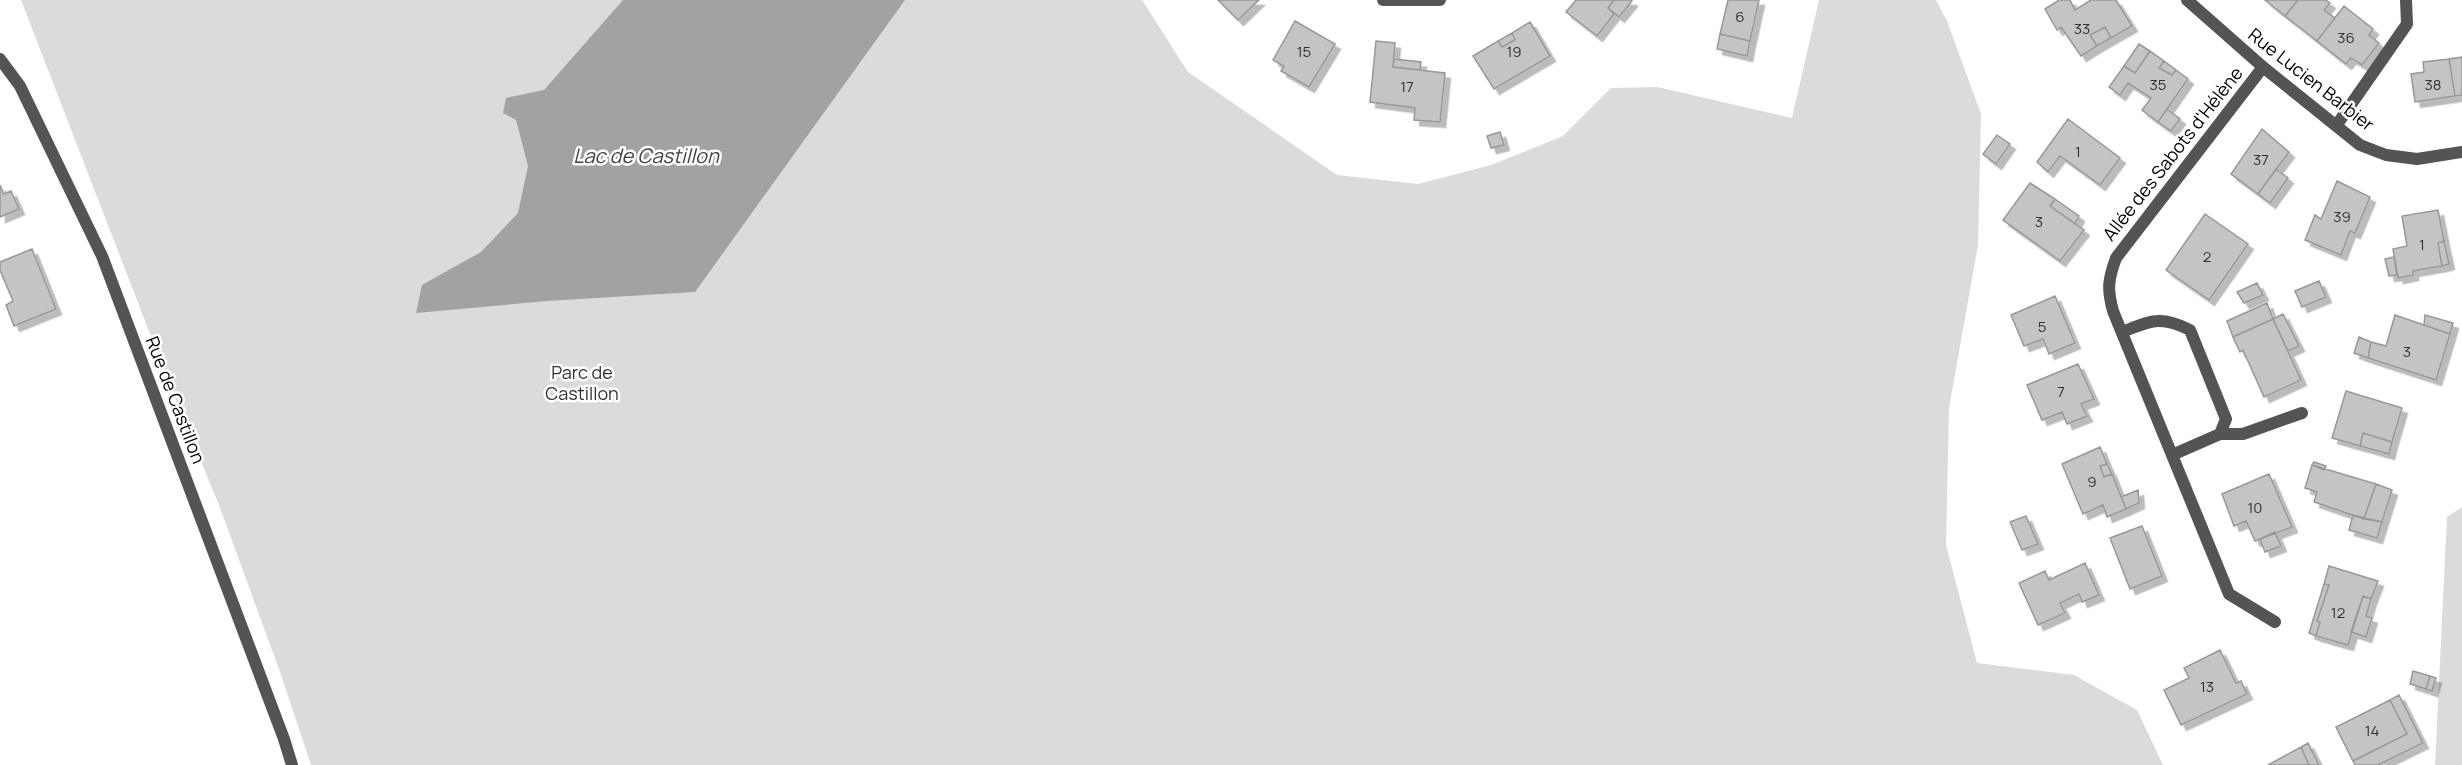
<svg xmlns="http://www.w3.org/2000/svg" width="2462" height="765" font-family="Manrope,sans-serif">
<defs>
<filter id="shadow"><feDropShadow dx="5.5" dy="5.5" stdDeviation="0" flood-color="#0004"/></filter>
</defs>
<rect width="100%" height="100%" fill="#fff"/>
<path fill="#dbdbdb" d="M 21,0 L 1142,0 L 1188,72 L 1337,175 L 1418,184 L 1491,165 L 1563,136 L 1611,88 L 1657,87 L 1792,118 L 1819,0 L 1936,0 L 1947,21 L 1981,114 L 1978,245 L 1949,408 L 1946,545 L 1977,663 L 2074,675 L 2137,710 L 2163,765 L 311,765 L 280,672 L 219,505 L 174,396 Z
M 2462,507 L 2462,765 L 2435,765 L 2447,517 Z"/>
<path fill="#a2a2a2" d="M 623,0 L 905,0 L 695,292 L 547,301 L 416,313 L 422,285 L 481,252 L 518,213 L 528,166 L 516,120 L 503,113 L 506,98 L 544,90 Z"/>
<path fill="#c4c4c4" stroke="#989898" stroke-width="1.5" filter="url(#shadow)" d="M 1218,0 L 1259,0 L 1238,20 Z
M 1576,0 L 1614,0 L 1608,8 L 1614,14 L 1597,36 L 1566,12 Z
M 1614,0 L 1631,0 L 1632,1 L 1619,17 L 1608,8 Z
M 1728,0 L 1759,0 L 1750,41 L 1720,34 Z
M 2059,0 L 2070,0 L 2075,10 L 2091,0 L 2116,0 L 2132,26 L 2111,38 L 2105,27 L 2090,35 L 2097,46 L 2081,56 L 2061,27 L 2057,30 L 2045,9 Z
M 2265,0 L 2298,0 L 2285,16 Z
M 2298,0 L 2326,0 L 2330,3 L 2324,10 L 2335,18 L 2317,41 L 2285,16 Z
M 2344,6 L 2373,29 L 2369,35 L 2379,43 L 2362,65 L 2351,58 L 2346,64 L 2317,41 Z
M 1295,21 L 1335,44 L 1309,87 L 1281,71 L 1284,66 L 1273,60 Z
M 1530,22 L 1550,56 L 1494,89 L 1473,56 L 1498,41 L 1502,47 L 1515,40 L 1512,33 Z
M 2105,27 L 2111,38 L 2097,46 L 2090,35 Z
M 1512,33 L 1515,40 L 1502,47 L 1498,41 Z
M 1720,34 L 1750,41 L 1747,56 L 1717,49 Z
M 1376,41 L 1395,43 L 1393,67 L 1445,73 L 1440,122 L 1414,120 L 1415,108 L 1370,102 Z
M 2139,44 L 2150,51 L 2135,73 L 2124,66 Z
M 2150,51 L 2164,61 L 2159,68 L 2172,75 L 2176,70 L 2188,79 L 2158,122 L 2142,110 L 2151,98 L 2128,83 L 2120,95 L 2109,87 L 2124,66 L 2135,73 Z
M 2462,57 L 2462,95 L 2455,96 L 2449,59 Z
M 1394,59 L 1421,62 L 1420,70 L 1393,67 Z
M 2449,59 L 2455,96 L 2415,102 L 2411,74 L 2424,72 L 2423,62 Z
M 2164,61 L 2176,70 L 2172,75 L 2159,68 Z
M 2167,109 L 2180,119 L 2171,131 L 2158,122 Z
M 2068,119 L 2120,158 L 2100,185 L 2060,156 L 2048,172 L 2037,162 Z
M 2262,129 L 2289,152 L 2258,194 L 2231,174 Z
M 1500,132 L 1504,145 L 1491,148 L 1487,136 Z
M 1997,135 L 2010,144 L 1996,164 L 1983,154 Z
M 2276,169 L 2288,178 L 2270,203 L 2258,194 Z
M 2337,181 L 2370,197 L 2355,233 L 2350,231 L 2341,255 L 2305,240 L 2315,215 L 2321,219 Z
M 2030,183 L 2055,199 L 2050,206 L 2084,230 L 2060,261 L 2003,220 Z
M 0,185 L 4,194 L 11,191 L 19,209 L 0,217 Z
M 2055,199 L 2079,216 L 2075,224 L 2050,206 Z
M 2438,210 L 2444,241 L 2438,243 L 2442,266 L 2413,271 L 2413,275 L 2398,278 L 2393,249 L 2407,246 L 2402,216 Z
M 2205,214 L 2248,244 L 2209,300 L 2166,270 Z
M 2444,241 L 2449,264 L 2442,266 L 2438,243 Z
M 32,249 L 56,309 L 14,326 L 6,305 L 13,301 L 0,270 L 0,262 Z
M 2394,257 L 2397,275 L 2389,276 L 2385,259 Z
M 2319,281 L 2326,297 L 2302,307 L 2295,291 Z
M 2257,283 L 2263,295 L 2244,303 L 2237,292 Z
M 2055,296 L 2075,343 L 2049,354 L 2043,339 L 2024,346 L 2011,315 Z
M 2267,303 L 2273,319 L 2233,337 L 2227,321 Z
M 2283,314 L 2299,346 L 2288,351 L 2273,319 Z
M 2395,315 L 2450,334 L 2436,380 L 2368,358 L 2371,342 L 2386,346 Z
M 2425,315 L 2453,323 L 2450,334 L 2424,325 Z
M 2273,319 L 2301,380 L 2264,397 L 2243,350 L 2240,352 L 2233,337 Z
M 2359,337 L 2371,342 L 2368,358 L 2354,353 Z
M 2078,364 L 2094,399 L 2081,404 L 2087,416 L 2067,424 L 2062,412 L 2042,420 L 2027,385 Z
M 2346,391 L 2402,408 L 2392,442 L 2363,433 L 2360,446 L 2332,438 Z
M 2363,433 L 2392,442 L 2389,454 L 2360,446 Z
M 2100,447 L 2107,464 L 2100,466 L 2104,477 L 2112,474 L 2126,509 L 2107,517 L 2103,505 L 2083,514 L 2062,464 Z
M 2314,462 L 2326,466 L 2324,470 L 2312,465 Z
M 2107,464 L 2112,474 L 2104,477 L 2100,466 Z
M 2312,465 L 2376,484 L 2364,519 L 2314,502 L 2317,492 L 2305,488 Z
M 2269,474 L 2292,527 L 2255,541 L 2246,521 L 2234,526 L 2222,494 Z
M 2376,484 L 2392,490 L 2382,522 L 2364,519 Z
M 2138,490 L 2139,503 L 2126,509 L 2121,497 Z
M 2353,515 L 2382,522 L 2377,538 L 2349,530 Z
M 2026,516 L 2038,544 L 2022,550 L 2010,522 Z
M 2142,526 L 2162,576 L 2130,589 L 2110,538 Z
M 2275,532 L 2281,546 L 2265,552 L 2260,539 Z
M 2085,563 L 2099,595 L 2082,602 L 2079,594 L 2060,603 L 2065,613 L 2038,625 L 2019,583 L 2045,571 L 2049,580 Z
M 2329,566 L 2378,581 L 2371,599 L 2363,596 L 2348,645 L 2316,636 L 2320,622 L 2317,621 L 2329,585 L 2324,584 Z
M 2324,584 L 2329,585 L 2317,621 L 2320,622 L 2316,636 L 2309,633 Z
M 2363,596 L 2371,599 L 2366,616 L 2372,618 L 2366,637 L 2351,632 Z
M 2220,650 L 2236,683 L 2241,681 L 2247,694 L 2181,725 L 2164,690 L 2189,678 L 2184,668 Z
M 2413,671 L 2430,676 L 2426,689 L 2410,684 Z
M 2430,676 L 2436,678 L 2432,691 L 2426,689 Z
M 2399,695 L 2423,743 L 2378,765 L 2355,765 L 2353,761 L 2407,734 L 2390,700 Z
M 2390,700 L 2407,734 L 2353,761 L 2336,727 Z
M 2308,743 L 2319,765 L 2309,765 L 2301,747 Z
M 2301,747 L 2309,765 L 2268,765 Z"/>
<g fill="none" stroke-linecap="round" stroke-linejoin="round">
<path stroke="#545454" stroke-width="12" d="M 1383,0 L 1440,0
M 2187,0 L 2263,67 L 2360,145 L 2386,155 L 2417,159 L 2462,152
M 0,59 L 20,86 L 102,256 L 284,739 L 292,765
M 2336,126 L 2407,24 L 2406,0
M 2122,332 C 2151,321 2160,315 2190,330 L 2226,419 L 2220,434 L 2172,455 L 2113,311 C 2107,289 2108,280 2116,258 L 2263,67
M 2220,434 L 2243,434 L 2302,413
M 2172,455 L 2229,594 L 2275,622"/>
</g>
<g text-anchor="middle" stroke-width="5" stroke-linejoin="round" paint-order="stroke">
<g font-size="15" fill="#313131">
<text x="1740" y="22">6</text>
<text x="2082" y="34">33</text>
<text x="2346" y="43">36</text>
<text x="1304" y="57">15</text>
<text x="1514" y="57">19</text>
<text x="2158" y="90">35</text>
<text x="2433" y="90">38</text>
<text x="1407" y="92">17</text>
<text x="2078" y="157">1</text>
<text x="2261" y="165">37</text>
<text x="2342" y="222">39</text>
<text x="2039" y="227">3</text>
<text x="2422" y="250">1</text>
<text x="2207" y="262">2</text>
<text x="2042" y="332">5</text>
<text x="2407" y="357">3</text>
<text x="2061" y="397">7</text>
<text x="2092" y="487">9</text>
<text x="2255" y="513">10</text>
<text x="2338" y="618">12</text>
<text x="2207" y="692">13</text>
<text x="2372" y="736">14</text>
</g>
<g font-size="18" fill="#000" stroke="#fff">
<text transform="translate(2311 80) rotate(38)" y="6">Rue Lucien Barbier</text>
<text transform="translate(2173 154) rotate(-52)" y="6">Allée des Sabots d'Hélène</text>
<text transform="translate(175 400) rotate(69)" y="6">Rue de Castillon</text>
</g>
<g font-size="18" fill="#323232" stroke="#fff">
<text x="582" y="379">Parc de<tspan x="582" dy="21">Castillon</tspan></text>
</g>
<g font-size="20" font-style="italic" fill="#434343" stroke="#fff">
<text x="646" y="163">Lac de Castillon</text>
</g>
</g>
</svg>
